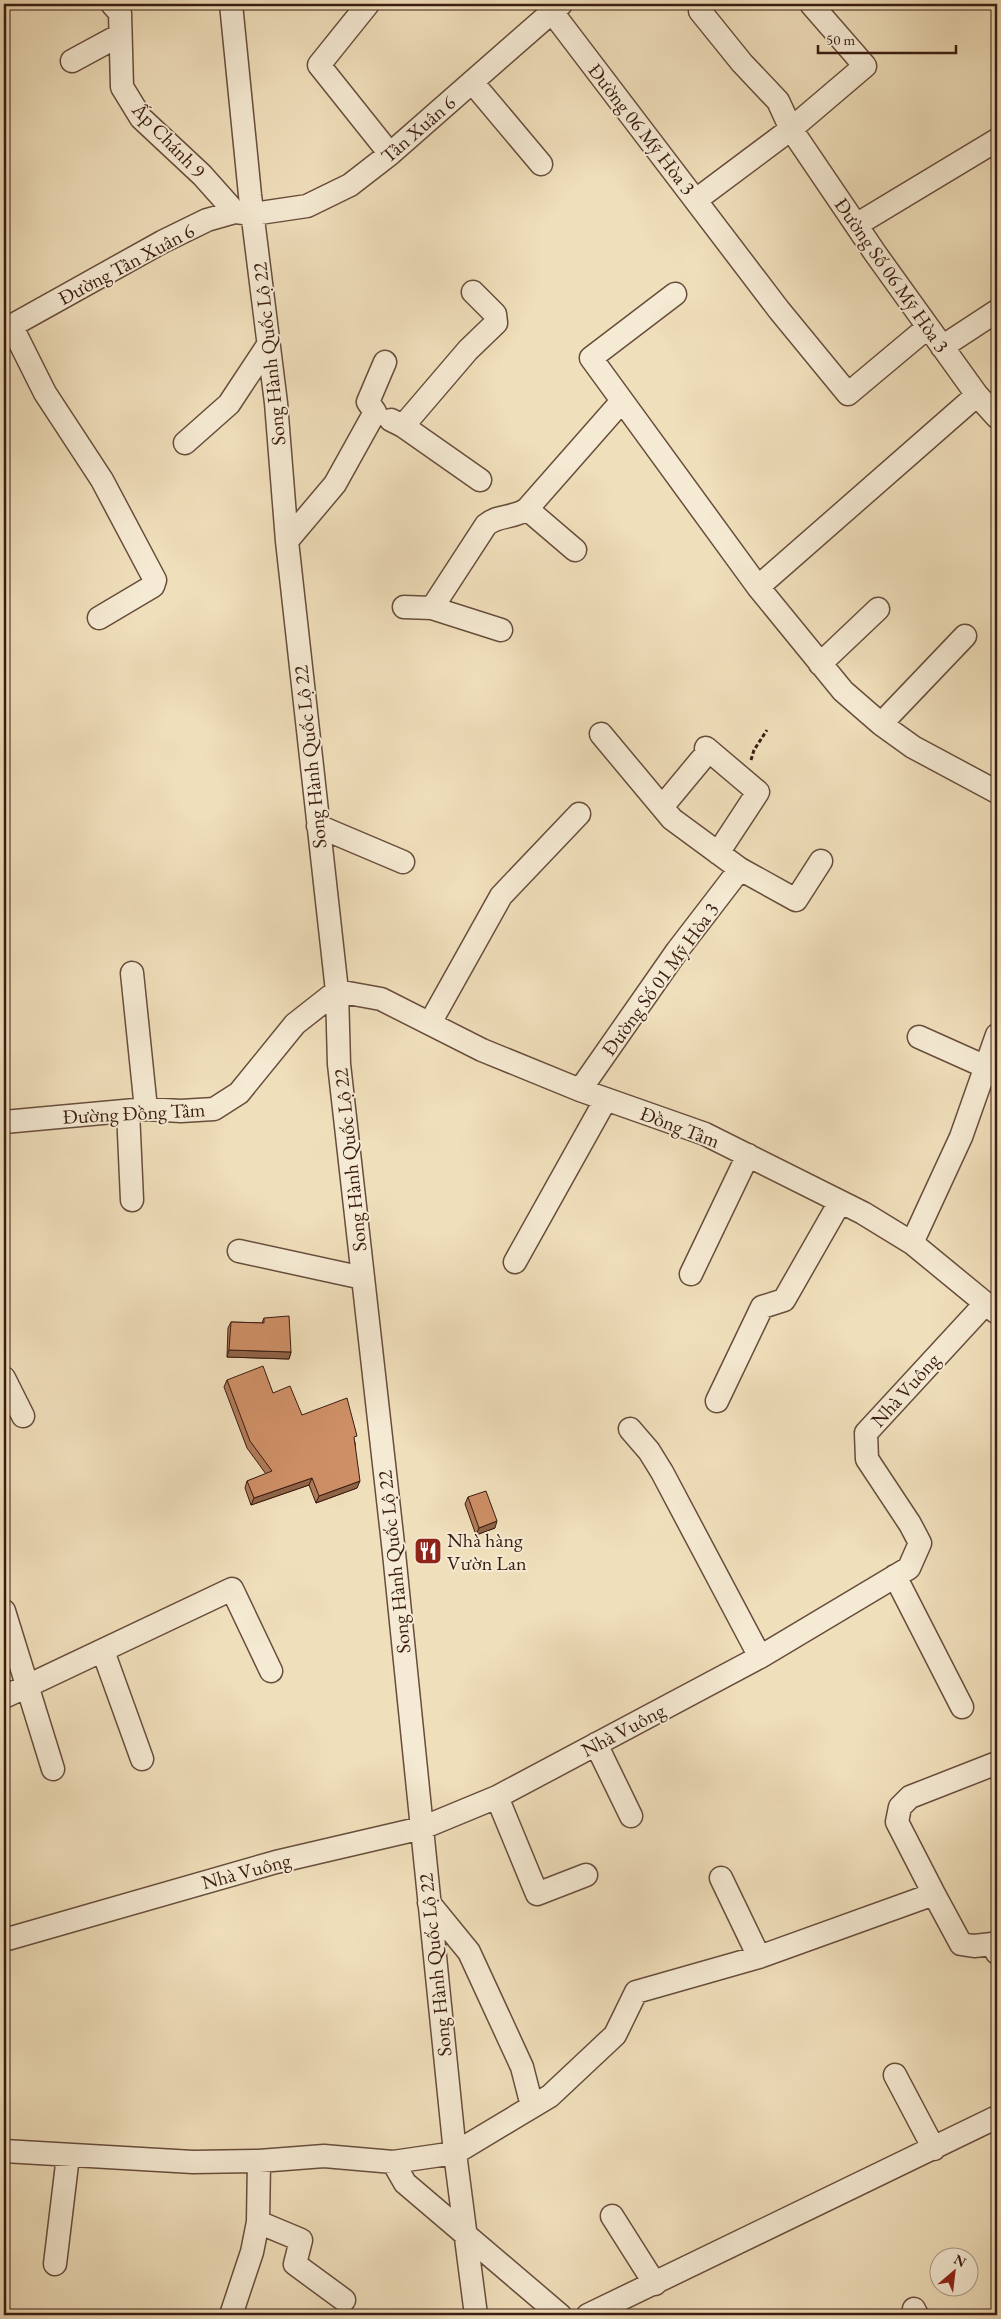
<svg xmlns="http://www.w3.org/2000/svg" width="1001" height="2319" font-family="'EB Garamond',serif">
<rect width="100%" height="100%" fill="#f0dfbb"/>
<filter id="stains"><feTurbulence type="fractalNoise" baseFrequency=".004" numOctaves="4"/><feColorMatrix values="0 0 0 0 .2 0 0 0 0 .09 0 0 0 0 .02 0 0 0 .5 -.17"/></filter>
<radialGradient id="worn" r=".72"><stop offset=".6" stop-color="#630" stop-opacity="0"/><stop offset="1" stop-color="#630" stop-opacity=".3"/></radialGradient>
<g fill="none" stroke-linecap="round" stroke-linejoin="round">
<defs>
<path id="minor" d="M 112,4 L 120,13 L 122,87 L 141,118 L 202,175 L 235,212
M 231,4 L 250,195 L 276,403 L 287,541 L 337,991 L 339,1064 L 394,1553 L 455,2153 L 476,2315
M 368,4 L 319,65 L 390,154
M 700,11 L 742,63 L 778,101 L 791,129 L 875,253 L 977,395 L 997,417
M 552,12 L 779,310 L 848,394 L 928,327
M 72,61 L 120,35
M 472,82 L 541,164
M 696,200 L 791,129 L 865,66 L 811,4
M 856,225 L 997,140
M 675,294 L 591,358 L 758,587 L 843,691 L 881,724 L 913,747 L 997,792
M 12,327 L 45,393 L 102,480 L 155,580 L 153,586 L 99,618
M 4,330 L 162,242 L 207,220 L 235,212 L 253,214 L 307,206 L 350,185 L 390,154 L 561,4
M 942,347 L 997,311
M 391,420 L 403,426 L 480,480
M 403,426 L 468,350 L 496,323 L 495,314 L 473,292
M 185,443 L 229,404 L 268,345
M 527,509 L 575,550
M 287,541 L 335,484 L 375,412 L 368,402 L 385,362
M 758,587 L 977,395
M 404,607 L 432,608 L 501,630
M 432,608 L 486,525 C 497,515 515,518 527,509 L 622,401
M 820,664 L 878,609
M 881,724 L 965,636
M 601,734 L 672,819 L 740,869 L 796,900 L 821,861
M 706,748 L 758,792 L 718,853
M 662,807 L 701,760
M 318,826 L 403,862
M 132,973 L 146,1109
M 430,1023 L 501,896 L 579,814
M 919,1037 L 986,1067
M 580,1090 L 677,951 L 740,869
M 128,1111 L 132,1200
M 4,1122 L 146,1109 L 181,1111 L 214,1109 L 239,1093 L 295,1024 L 337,991 L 381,999 L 482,1050 L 580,1090 L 705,1134 L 863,1213 L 912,1243 L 996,1312
M 912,1243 L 961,1137 L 997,1035
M 239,1251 L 363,1278
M 515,1262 L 606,1099
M 691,1274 L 748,1155
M 4,1378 L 23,1416
M 717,1401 L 762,1307 L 784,1300 L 840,1202
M 630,1429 L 649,1451 L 662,1472 L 760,1657
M 895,1576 L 962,1707
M 4,1611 L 53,1769
M 103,1651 L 142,1759
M 4,1697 L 232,1589 L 271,1671
M 596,1744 L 631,1816
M 497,1797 L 537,1894 L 586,1875
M 721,1878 L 759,1957
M 934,1894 L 897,1822 L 900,1807 L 910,1797 L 997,1763
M 429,1903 L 469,1952 L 522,2067 L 532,2106
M 4,1940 L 276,1862 L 422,1828 L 497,1797 L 760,1657 L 909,1568 L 920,1543 L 910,1524 L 867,1459 L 866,1433 L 985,1304
M 895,2075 L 934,2149
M 4,2151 L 193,2162 L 259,2161 L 324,2156 L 393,2162 L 405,2183 L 560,2315
M 259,2161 L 258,2222 L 301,2240 L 295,2264 L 344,2300
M 393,2162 L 455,2153 L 550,2096 L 615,2035 L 636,1992 L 759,1957 L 934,1894 L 961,1944 L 974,1946 L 992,1944 L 997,1953
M 612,2216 L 655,2284
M 55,2264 L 68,2156
M 914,2309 L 917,2315
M 231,2315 L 252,2252 L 258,2222
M 588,2315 L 997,2117"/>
</defs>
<use href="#minor" stroke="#684d3c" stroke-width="25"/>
<path stroke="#3a1c12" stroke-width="3" stroke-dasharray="4 2.5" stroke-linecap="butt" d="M 751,760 L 754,750 L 767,730"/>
<use href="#minor" stroke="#f5ead3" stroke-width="22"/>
</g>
<path fill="#b17b58" stroke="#3a1c12" d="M 264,1318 L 291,1352 L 289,1359 L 227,1357 L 228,1328 L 231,1322 L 262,1323 Z
M 227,1380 L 273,1393 L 302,1415 L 355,1442 L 357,1488 L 316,1503 L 309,1485 L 251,1505 L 245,1488 L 247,1481 L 266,1474 L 247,1448 L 224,1387 Z
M 468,1497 L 495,1528 L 476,1535 L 465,1504 Z"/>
<path fill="#906447" stroke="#3a1c12" d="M 229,1350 L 291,1352 L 289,1359 L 227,1357 Z
M 312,1478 L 309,1485 L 251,1505 L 254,1498 Z
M 360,1481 L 357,1488 L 316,1503 L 319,1496 Z
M 497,1521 L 495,1528 L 476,1535 L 479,1528 Z"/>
<path fill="#ce8f66" stroke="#3a1c12" d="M 289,1316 L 291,1352 L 229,1350 L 231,1322 L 264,1323 L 264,1318 Z
M 263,1366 L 273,1393 L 290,1386 L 302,1415 L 347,1398 L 357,1436 L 354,1437 L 360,1481 L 319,1496 L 312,1478 L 254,1498 L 247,1481 L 272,1471 L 250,1441 L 227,1380 Z
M 486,1491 L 497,1521 L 479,1528 L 468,1497 Z"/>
<defs>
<symbol id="restaurant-square" viewBox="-11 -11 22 22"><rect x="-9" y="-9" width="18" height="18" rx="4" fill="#8f2418" stroke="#f5ead3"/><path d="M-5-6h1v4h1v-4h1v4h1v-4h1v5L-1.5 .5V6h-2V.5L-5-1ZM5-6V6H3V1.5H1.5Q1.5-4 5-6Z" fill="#fff"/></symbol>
</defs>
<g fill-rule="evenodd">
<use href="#restaurant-square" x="412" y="1535" width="32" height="32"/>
</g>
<g text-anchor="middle" stroke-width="4" stroke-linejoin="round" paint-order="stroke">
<g font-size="20" fill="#3a1c12" stroke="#f5ead3">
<text transform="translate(418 129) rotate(-41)" y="7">Tân Xuân 6</text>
<text transform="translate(642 129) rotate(52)" y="7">Đường 06 Mỹ Hòa 3</text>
<text transform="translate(169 140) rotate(46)" y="7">Ấp Chánh 9</text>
<text transform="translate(126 264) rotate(-28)" y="7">Đường Tân Xuân 6</text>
<text transform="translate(892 275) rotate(55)" y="7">Đường Số 06 Mỹ Hòa 3</text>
<text transform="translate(269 354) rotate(-96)" y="7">Song Hành Quốc Lộ 22</text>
<text transform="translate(310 757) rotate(-96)" y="7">Song Hành Quốc Lộ 22</text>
<text transform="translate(660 979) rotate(-54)" y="7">Đường Số 01 Mỹ Hòa 3</text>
<text transform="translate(134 1113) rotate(-3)" y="7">Đường Đồng Tâm</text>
<text transform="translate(680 1127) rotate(21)" y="7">Đồng Tâm</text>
<text transform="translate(350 1160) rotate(-96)" y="7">Song Hành Quốc Lộ 22</text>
<text transform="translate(905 1390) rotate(-48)" y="7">Nhà Vuông</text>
<text transform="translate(394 1562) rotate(-96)" y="7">Song Hành Quốc Lộ 22</text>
<text transform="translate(623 1730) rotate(-28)" y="7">Nhà Vuông</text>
<text transform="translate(246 1871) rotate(-15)" y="7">Nhà Vuông</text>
<text transform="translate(435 1965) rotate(-96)" y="7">Song Hành Quốc Lộ 22</text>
</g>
<g font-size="20" fill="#3a1c12" stroke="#f5ead3" text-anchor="start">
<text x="447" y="1547">Nhà hàng<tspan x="447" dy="23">Vườn Lan</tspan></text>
</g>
</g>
<rect width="1001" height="2319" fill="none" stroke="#f0dfbb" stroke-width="20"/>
<rect x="5" y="5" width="991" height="2309" fill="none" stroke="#3a1c12" stroke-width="2.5"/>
<rect x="10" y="10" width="981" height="2299" fill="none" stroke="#3a1c12"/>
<g transform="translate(954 2272) rotate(28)"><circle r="24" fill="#f5ead3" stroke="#aa9886"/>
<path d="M0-4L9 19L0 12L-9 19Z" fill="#8f2418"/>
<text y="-8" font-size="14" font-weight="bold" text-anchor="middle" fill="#3a1c12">N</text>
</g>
<path d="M818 45v8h138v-8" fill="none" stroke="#3a1c12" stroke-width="2.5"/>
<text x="826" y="45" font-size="15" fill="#3a1c12" stroke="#f5ead3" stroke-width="4" paint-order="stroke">50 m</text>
<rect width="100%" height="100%" filter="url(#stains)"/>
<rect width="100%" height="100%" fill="url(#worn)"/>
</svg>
